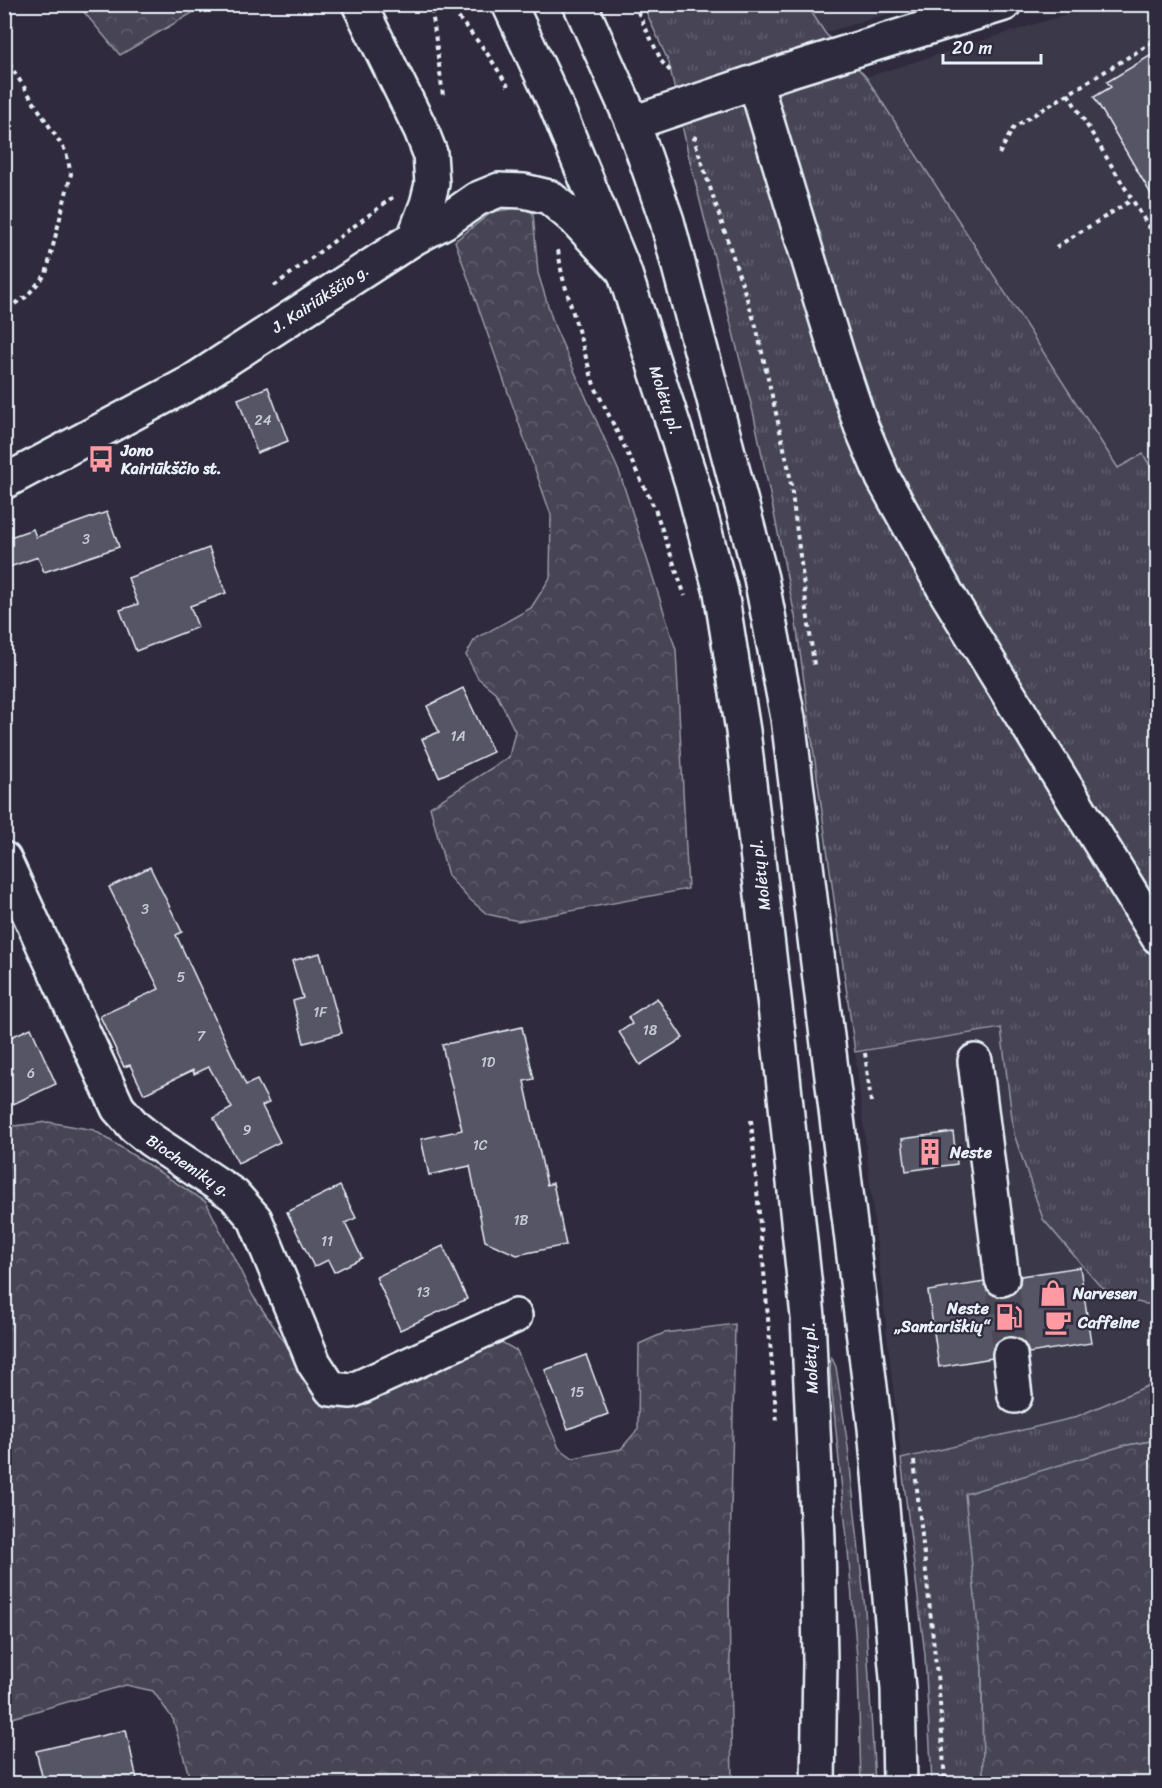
<svg xmlns="http://www.w3.org/2000/svg" width="1162" height="1788" font-family="Sriracha,sans-serif">
<defs>
<pattern id="grass-tufts" width="24" height="20" patternUnits="userSpaceOnUse" patternTransform="scale(1.5)"><rect width="24" height="20" fill="#464455"/><path d="M3 7l-1-3M5 7V3M7 7l1-3M15 17l-1-3M17 17v-4M19 17l1-3" fill="none" stroke="#615f6e"/></pattern>
<pattern id="forest-crowns" width="20" height="18" patternUnits="userSpaceOnUse" patternTransform="scale(1.5)"><rect width="20" height="18" fill="#464455"/><path d="M2 6a3 3 0 1 1 6 0M12 15a3 3 0 1 1 6 0" fill="none" stroke="#615f6e"/></pattern>
</defs>
<rect width="100%" height="100%" fill="#2f2a3d"/>
<filter id="ink" filterUnits="userSpaceOnUse"><feTurbulence type="fractalNoise" baseFrequency=".0167" numOctaves="2"/><feDisplacementMap in="SourceGraphic" scale="12" xChannelSelector="R" yChannelSelector="G"/><feConvolveMatrix kernelMatrix="1 2 1 2 8 2 1 2 1" color-interpolation-filters="sRGB"/></filter>
<g filter="url(#ink)">
<path fill="#3b3749" d="M 807,5 L 916,5 L 825,33 Z
M 1096,5 L 1157,5 L 1157,477 L 1142,454 L 1118,469 L 866,77 Z
M 1001,1028 L 1014,1134 L 1151,1305 L 1157,1303 L 1157,1382 L 1073,1418 L 901,1459 L 855,1052 Z"/>
<path fill="url(#grass-tufts)" stroke="#979aa6" stroke-width="1.5" d="M 643,5 L 807,5 L 825,33 L 866,77 L 1118,468 L 1143,454 L 1157,477 L 1157,1303 L 1152,1305 L 1121,1299 L 1099,1285 L 1043,1219 L 1014,1134 L 1001,1028 L 855,1052 L 795,616 L 754,416 L 688,153 L 669,63 Z
M 831,1356 L 836,1367 L 848,1447 L 865,1609 L 875,1783 L 861,1783 L 858,1669 L 847,1539 L 830,1372 Z
M 1157,1382 L 1157,1440 L 1122,1446 L 982,1670 L 983,1783 L 932,1783 L 925,1655 L 901,1459 L 1073,1418 Z"/>
<path fill="url(#forest-crowns)" stroke="#979aa6" stroke-width="1.5" d="M 78,5 L 206,5 L 120,55 Z
M 521,207 L 533,213 L 538,273 L 554,325 L 620,474 L 676,650 L 688,889 L 518,921 L 487,914 L 467,897 L 448,876 L 430,807 L 509,757 L 515,731 L 496,693 L 478,678 L 466,655 L 475,639 L 531,608 L 550,578 L 551,515 L 455,241 L 492,212 Z
M 48,1122 L 94,1130 L 206,1202 L 253,1296 L 293,1354 L 317,1395 L 493,1337 L 517,1351 L 559,1448 L 573,1458 L 621,1449 L 638,1429 L 639,1344 L 664,1333 L 735,1324 L 729,1602 L 732,1783 L 191,1783 L 173,1719 L 153,1691 L 126,1685 L 5,1720 L 5,1127 Z
M 1157,1440 L 1157,1783 L 983,1783 L 982,1670 L 965,1494 L 1122,1446 Z"/>
<path fill="#575565" stroke="#e8f1f8" stroke-width="1.5" d="M 1158,51 L 1158,206 L 1094,97 L 1111,87 L 1107,82 Z
M 268,387 L 288,441 L 257,453 L 238,399 Z
M 107,512 L 119,547 L 44,572 L 38,557 L 4,569 L 4,539 L 33,529 L 36,537 Z
M 209,548 L 226,593 L 190,606 L 198,627 L 136,651 L 120,610 L 138,604 L 128,578 Z
M 463,688 L 493,752 L 439,777 L 422,739 L 439,732 L 427,706 Z
M 150,867 L 182,932 L 176,935 L 246,1085 L 257,1080 L 269,1103 L 262,1106 L 280,1142 L 238,1163 L 214,1118 L 232,1108 L 209,1067 L 194,1074 L 193,1070 L 144,1094 L 130,1065 L 124,1067 L 100,1016 L 159,989 L 109,887 Z
M 320,953 L 342,1033 L 304,1043 L 293,1001 L 303,998 L 292,961 Z
M 657,998 L 683,1038 L 640,1065 L 619,1032 L 632,1024 L 628,1017 Z
M 522,1027 L 534,1079 L 524,1081 L 547,1185 L 553,1183 L 566,1245 L 517,1255 L 485,1241 L 470,1166 L 429,1175 L 421,1139 L 462,1130 L 442,1045 Z
M 31,1028 L 56,1084 L 11,1105 L 4,1090 L 4,1040 Z
M 953,1132 L 957,1164 L 906,1171 L 902,1139 Z
M 340,1186 L 356,1218 L 345,1223 L 362,1258 L 334,1272 L 328,1260 L 314,1267 L 287,1212 Z
M 443,1246 L 467,1299 L 400,1330 L 376,1277 Z
M 1080,1267 L 1091,1343 L 1029,1353 L 1025,1344 L 1018,1338 L 1007,1337 L 999,1340 L 993,1347 L 992,1358 L 939,1367 L 928,1291 L 984,1282 L 987,1291 L 994,1296 L 1005,1297 L 1014,1294 L 1019,1287 L 1021,1276 Z
M 586,1355 L 608,1414 L 568,1429 L 545,1370 Z
M 126,1730 L 138,1784 L 44,1784 L 36,1751 Z"/>
<g fill="none" stroke-linecap="round" stroke-linejoin="round">
<path stroke="#4b4859" stroke-width="33" stroke-dasharray="33 16" stroke-linecap="butt" d="M 1002,1279 L 1010,1355"/>
<defs>
<path id="minor" d="M 359,4 L 421,130 L 430,153 L 432,184 L 427,204 L 414,238
M 755,82 L 838,357 L 861,426 L 883,478 L 947,594 L 1158,937
M 633,123 L 787,71 L 1004,4
M 4,482 L 190,383 L 414,238 L 444,222 L 477,199 L 499,190 L 524,191 L 549,197 L 574,218 L 623,270
M 4,859 L 118,1108 L 135,1127 L 151,1140 L 234,1195 L 255,1219 L 314,1363 L 331,1389 L 351,1391 L 515,1316
M 975,1061 L 1002,1279
M 1010,1355 L 1015,1396"/>
<path id="highway" d="M 509,4 L 555,103 L 624,271 L 692,483 L 721,592 L 743,731 L 782,1067 L 808,1317 L 818,1539 L 820,1662 L 818,1784
M 580,4 L 633,123 L 667,221 L 761,578 L 788,718 L 875,1428 L 898,1689 L 900,1784"/>
</defs>
<use href="#minor" stroke="#e8f1f8" stroke-width="38"/>
<use href="#highway" stroke="#e8f1f8" stroke-width="38"/>
<path stroke="#e8f1f8" stroke-width="4" stroke-dasharray="4.5 4.5" stroke-linecap="butt" d="M 439,4 L 432,10 L 443,96
M 447,4 L 485,50 L 508,86
M 634,4 L 662,62 L 673,74
M 4,56 L 66,152 L 71,174 L 46,274 L 26,297 L 4,310
M 1068,94 L 1158,242
M 696,136 L 694,139 L 756,326 L 789,470 L 814,665
M 999,154 L 1014,127 L 1158,39
M 1056,247 L 1132,200
M 558,250 L 562,275 L 594,385 L 655,509 L 685,596
M 274,286 L 393,197
M 865,1053 L 871,1102
M 751,1120 L 777,1423
M 914,1461 L 940,1703 L 945,1784"/>
<use href="#minor" stroke="#2f2a3d" stroke-width="33"/>
<use href="#highway" stroke="#2f2a3d" stroke-width="33"/>
</g>
</g>
<defs>
<symbol id="bus-bare" viewBox="-9 -9 18 18"><path d="M-5-6H5V4H4V6H2V4H-2V6H-4V4H-5ZM-3.5-4V0h7V-4ZM-3.5 1.2v1.5H-2V1.2ZM2 1.2v1.5H3.5V1.2Z" fill="#ff9aa2" stroke="#2f2a3d" stroke-width="2.5" paint-order="stroke"/></symbol>
<symbol id="building-bare" viewBox="-9 -9 18 18"><path d="M-4-6H4V6H1V3H-1V6H-4ZM-2.5-4.3h1.7v1.8h-1.7ZM.8-4.3h1.7v1.8H.8ZM-2.5-1h1.7V.8h-1.7ZM.8-1h1.7V.8H.8Z" fill="#ff9aa2" stroke="#2f2a3d" stroke-width="2.5" paint-order="stroke"/></symbol>
<symbol id="shop-bare" viewBox="-9 -9 18 18"><path d="M-5-2.5h2.3a2.7 3.5 0 0 1 5.4 0H5L5.5 6h-11ZM-1.5-2.5h3a1.5 2.3 0 0 0-3 0Z" fill="#ff9aa2" stroke="#2f2a3d" stroke-width="2.5" paint-order="stroke"/></symbol>
<symbol id="fuel-bare" viewBox="-9 -9 18 18"><path d="M-5.5-6h7V0h2V4h1.3V-2.5L3-4.5l.8-.8L6-3V5H2.5V1h-1V6h-7ZM-4.2-4.7v3.2H.2V-4.7Z" fill="#ff9aa2" stroke="#2f2a3d" stroke-width="2.5" paint-order="stroke"/></symbol>
<symbol id="cafe-bare" viewBox="-9 -9 18 18"><path d="M-5.5-4.5H6V0H3Q3 3.5 0 3.5H-2.5Q-5.5 3.5-5.5 0ZM3-3.2v2h1.7v-2ZM-6 4.5H4V6H-6Z" fill="#ff9aa2" stroke="#2f2a3d" stroke-width="2.5" paint-order="stroke"/></symbol>
</defs>
<g fill-rule="evenodd">
<use href="#bus-bare" x="82" y="440" width="38" height="38"/>
<use href="#building-bare" x="911" y="1133" width="38" height="38"/>
<use href="#shop-bare" x="1034" y="1274" width="38" height="38"/>
<use href="#fuel-bare" x="990" y="1298" width="38" height="38"/>
<use href="#cafe-bare" x="1039" y="1303" width="38" height="38"/>
</g>
<g text-anchor="middle" stroke-width="4.5" stroke-linejoin="round" paint-order="stroke">
<g font-size="14" fill="#c4cad3">
<text x="263" y="425">24</text>
<text x="86" y="544">3</text>
<text x="458" y="741">1A</text>
<text x="145" y="914">3</text>
<text x="181" y="982">5</text>
<text x="320" y="1017">1F</text>
<text x="650" y="1035">18</text>
<text x="201" y="1041">7</text>
<text x="488" y="1067">1D</text>
<text x="31" y="1078">6</text>
<text x="247" y="1135">9</text>
<text x="480" y="1150">1C</text>
<text x="521" y="1225">1B</text>
<text x="327" y="1246">11</text>
<text x="423" y="1297">13</text>
<text x="577" y="1397">15</text>
</g>
<g font-size="16" fill="#e8f1f8" stroke="#2f2a3d">
<text transform="translate(320 298) rotate(-33)" y="6">J. Kairiūkščio g.</text>
<text transform="translate(666 400) rotate(72)" y="6">Molėtų pl.</text>
<text transform="translate(760 875) rotate(-97)" y="6">Molėtų pl.</text>
<text transform="translate(189 1165) rotate(34)" y="6">Biochemikų g.</text>
<text transform="translate(810 1358) rotate(-93)" y="6">Molėtų pl.</text>
</g>
<g font-size="16" font-weight="bold" fill="#e8f1f8" stroke="#2f2a3d" text-anchor="start">
<text x="121" y="456">Jono<tspan x="121" dy="18">Kairiūkščio st.</tspan></text>
<text x="950" y="1158">Neste</text>
<text x="1073" y="1299">Narvesen</text>
<text x="989" y="1314" text-anchor="end">Neste<tspan x="989" dy="18">„Santariškių“</tspan></text>
<text x="1078" y="1328">Caffeine</text>
</g>
</g>
<rect width="1162" height="1788" fill="none" stroke="#2f2a3d" stroke-width="24"/>
<rect x="12" y="12" width="1138" height="1764" fill="none" stroke="#e8f1f8" stroke-width="2" filter="url(#ink)"/>
<path d="M943 54v9h98v-9" fill="none" stroke="#e8f1f8" stroke-width="3"/>
<text x="952" y="54" font-size="18" fill="#e8f1f8" stroke="#2f2a3d" stroke-width="4.5" paint-order="stroke">20 m</text>
</svg>
